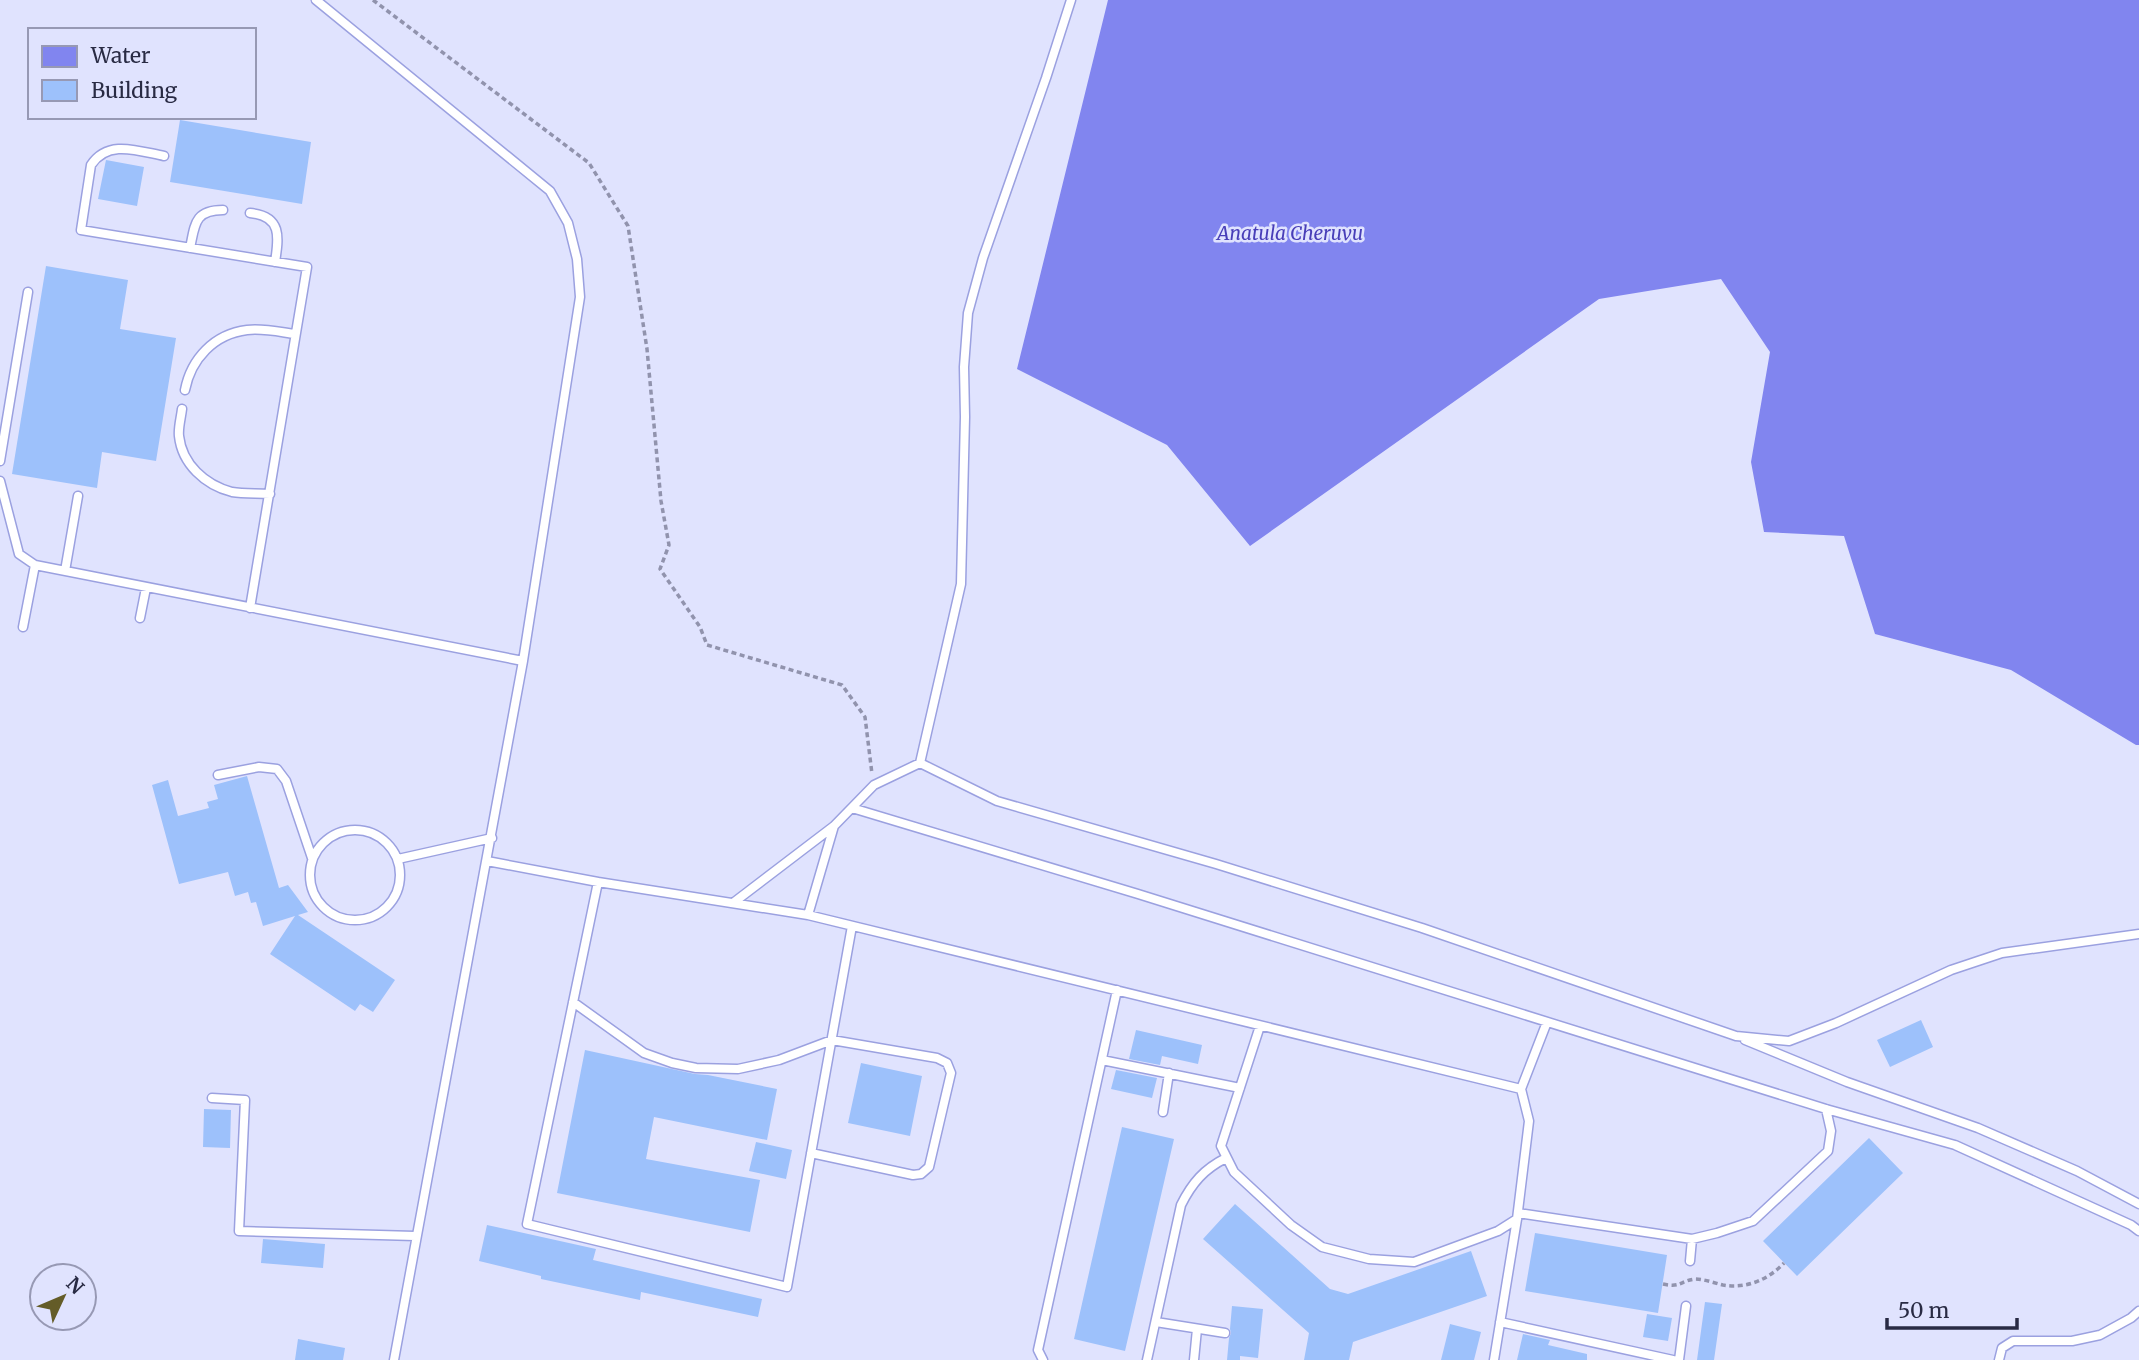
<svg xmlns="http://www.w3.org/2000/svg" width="2139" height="1360" font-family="Merriweather,serif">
<rect width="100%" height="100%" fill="#e0e3fe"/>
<path fill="#8185ef" d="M 1108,0 L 2139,0 L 2139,745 L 2136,745 L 2011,670 L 1875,634 L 1844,536 L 1764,532 L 1751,462 L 1770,352 L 1721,279 L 1599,299 L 1250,546 L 1167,445 L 1017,369 Z"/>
<path fill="#9dc1fb" d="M 180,120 L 311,142 L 302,204 L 170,182 Z
M 106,160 L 144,167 L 137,206 L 98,199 Z
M 46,266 L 128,280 L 120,329 L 176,338 L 156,461 L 102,452 L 97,488 L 12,474 Z
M 247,776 L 279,888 L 288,885 L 308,912 L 298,915 L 395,980 L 373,1012 L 360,1004 L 355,1011 L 270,954 L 295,916 L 263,926 L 256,902 L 251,903 L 248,892 L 235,896 L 228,872 L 179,884 L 152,785 L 168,780 L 178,816 L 209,808 L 207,802 L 218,799 L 214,785 Z
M 1921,1020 L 1933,1047 L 1890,1067 L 1877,1040 Z
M 1136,1030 L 1202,1045 L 1198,1064 L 1162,1056 L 1160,1065 L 1129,1059 Z
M 585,1050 L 695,1074 L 708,1075 L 777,1089 L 767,1140 L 654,1117 L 646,1159 L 760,1180 L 750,1232 L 557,1193 Z
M 861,1063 L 922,1076 L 910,1136 L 848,1123 Z
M 1116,1070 L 1157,1078 L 1152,1098 L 1111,1089 Z
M 204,1109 L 231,1110 L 230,1148 L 203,1147 Z
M 1122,1127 L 1174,1139 L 1125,1351 L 1074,1339 Z
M 1869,1138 L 1903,1173 L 1797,1276 L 1763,1241 Z
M 756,1142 L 792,1150 L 786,1179 L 749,1171 Z
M 1235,1204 L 1330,1289 L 1348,1294 L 1471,1251 L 1487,1296 L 1353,1342 L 1349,1360 L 1304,1360 L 1309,1333 L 1203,1239 Z
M 487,1225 L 596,1249 L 593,1260 L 762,1299 L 758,1317 L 641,1292 L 640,1300 L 541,1279 L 541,1276 L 479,1261 Z
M 1535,1233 L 1667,1255 L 1658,1313 L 1525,1291 Z
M 263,1239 L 325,1244 L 323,1268 L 261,1263 Z
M 1705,1302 L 1722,1304 L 1714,1360 L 1697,1360 Z
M 1232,1306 L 1263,1309 L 1258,1358 L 1240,1356 L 1240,1360 L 1227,1360 L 1229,1338 L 1231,1333 L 1230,1329 Z
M 1647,1314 L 1672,1318 L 1668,1341 L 1643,1337 Z
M 1450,1324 L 1481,1332 L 1474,1360 L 1441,1360 Z
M 1523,1334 L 1550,1340 L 1548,1345 L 1587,1354 L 1587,1360 L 1517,1360 Z
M 298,1339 L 345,1348 L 343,1360 L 295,1360 Z"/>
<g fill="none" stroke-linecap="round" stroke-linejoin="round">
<defs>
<path id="lane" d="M 316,0 L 550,191 L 568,223 L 577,259 L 580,297 L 523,661 L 394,1360
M 164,156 C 138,151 108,139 91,165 L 81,230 L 307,267 L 250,608
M 250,213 C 282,216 279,237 275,262
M 190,248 C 195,225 194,210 223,210
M 185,390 C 191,359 214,334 247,330 C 263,328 280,332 295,334
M 182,409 C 181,418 178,428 179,436 C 182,464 205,485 232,492 C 244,494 258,493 270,494
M 0,461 L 28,292
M 0,481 L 19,554 L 35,565
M 65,571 L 78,496
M 140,618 L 146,588
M 23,627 L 35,565 L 523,661
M 920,763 L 997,801 L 1216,864 L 1422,928 L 1736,1036 L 1789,1041 L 1836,1023 L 1951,970 L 2002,953 L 2139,934
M 218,775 L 259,767 L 277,769 L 286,781 L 312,858
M 852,808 L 1138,894 L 1826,1109 L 1955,1145 L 2131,1225 L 2139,1231
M310 875a45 45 0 1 1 90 0a45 45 0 1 1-90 0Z
M 398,859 L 492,838
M 487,861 L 598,882 L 808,915 L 1521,1089
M 598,882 L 527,1224 L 787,1287 L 852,926
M 733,903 L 834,826
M 808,915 L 834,826 L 874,785 L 920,763 L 961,584 L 965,417 L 964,367 L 968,313 L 983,258 L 1046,78 L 1071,0
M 573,1002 L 644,1053 L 672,1063 L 696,1068 L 738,1069 L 779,1060 L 832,1040 L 937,1058 L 947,1063 L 951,1073 L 929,1167 L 921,1174 L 913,1175 L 811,1153
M 1260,1026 L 1221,1146 L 1234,1172 L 1291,1225 L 1322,1247 L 1369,1259 L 1414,1262 L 1498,1231 L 1517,1219
M 1745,1040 L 1847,1082 L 1978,1128 L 2077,1171 L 2139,1204
M 1102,1060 L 1240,1088
M 212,1098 L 245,1100 L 239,1231 L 415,1236
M 1163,1112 L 1169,1073
M 1518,1213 L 1692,1239 L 1717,1233 L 1753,1221 L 1828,1151 L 1831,1131 L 1826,1109
M 1690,1261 L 1692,1239
M 1156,1322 L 1225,1333
M 1500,1322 L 1673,1360
M 1043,1360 L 1038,1350 L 1117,990
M 1147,1360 L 1181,1205 C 1192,1183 1204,1169 1226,1158
M 1194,1360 L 1197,1329
M 1494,1360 L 1517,1219 L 1529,1121 L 1521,1089 L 1547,1022
M 1679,1360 L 1686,1306
M 1999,1360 L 2002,1348 L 2013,1341 L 2072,1341 L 2100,1335 L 2131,1318 L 2139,1311"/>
</defs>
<use href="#lane" stroke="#9ba1e0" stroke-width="11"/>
<path stroke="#9193ad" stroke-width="3.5" stroke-dasharray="5 3.5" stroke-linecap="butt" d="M 373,0 L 589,163 L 628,226 L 647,349 L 661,501 L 669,545 L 660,569 L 700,627 L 707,645 L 842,685 L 865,717 L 872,774
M 1663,1284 C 1681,1288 1680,1281 1695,1279 C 1704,1279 1714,1283 1723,1285 C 1746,1289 1768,1280 1784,1263"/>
<use href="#lane" stroke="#fff" stroke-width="8"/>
</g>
<g text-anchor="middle" stroke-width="5" stroke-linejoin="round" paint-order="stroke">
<g font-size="19" font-style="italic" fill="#483eb8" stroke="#e0e3fe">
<text x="1290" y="240">Anatula Cheruvu</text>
</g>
</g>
<rect x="28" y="28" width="228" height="91" fill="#e0e3fe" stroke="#9799b4" stroke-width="2"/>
<rect x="42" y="46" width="35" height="21" fill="#8185ef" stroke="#9799b4" stroke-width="2"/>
<text x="91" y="63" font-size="21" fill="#292b44">Water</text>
<rect x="42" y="80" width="35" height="21" fill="#9dc1fb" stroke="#9799b4" stroke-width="2"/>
<text x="91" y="98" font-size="21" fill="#292b44">Building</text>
<g transform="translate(63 1297) rotate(46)"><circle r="33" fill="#e0e3fe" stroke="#9799b4" stroke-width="2"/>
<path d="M0-5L12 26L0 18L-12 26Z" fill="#645c28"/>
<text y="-10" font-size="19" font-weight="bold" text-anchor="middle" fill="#292b44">N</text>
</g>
<path d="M1887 1318v10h130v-10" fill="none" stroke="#292b44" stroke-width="3.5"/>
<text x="1898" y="1318" font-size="21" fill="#292b44" stroke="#e0e3fe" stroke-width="5" paint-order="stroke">50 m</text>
</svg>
